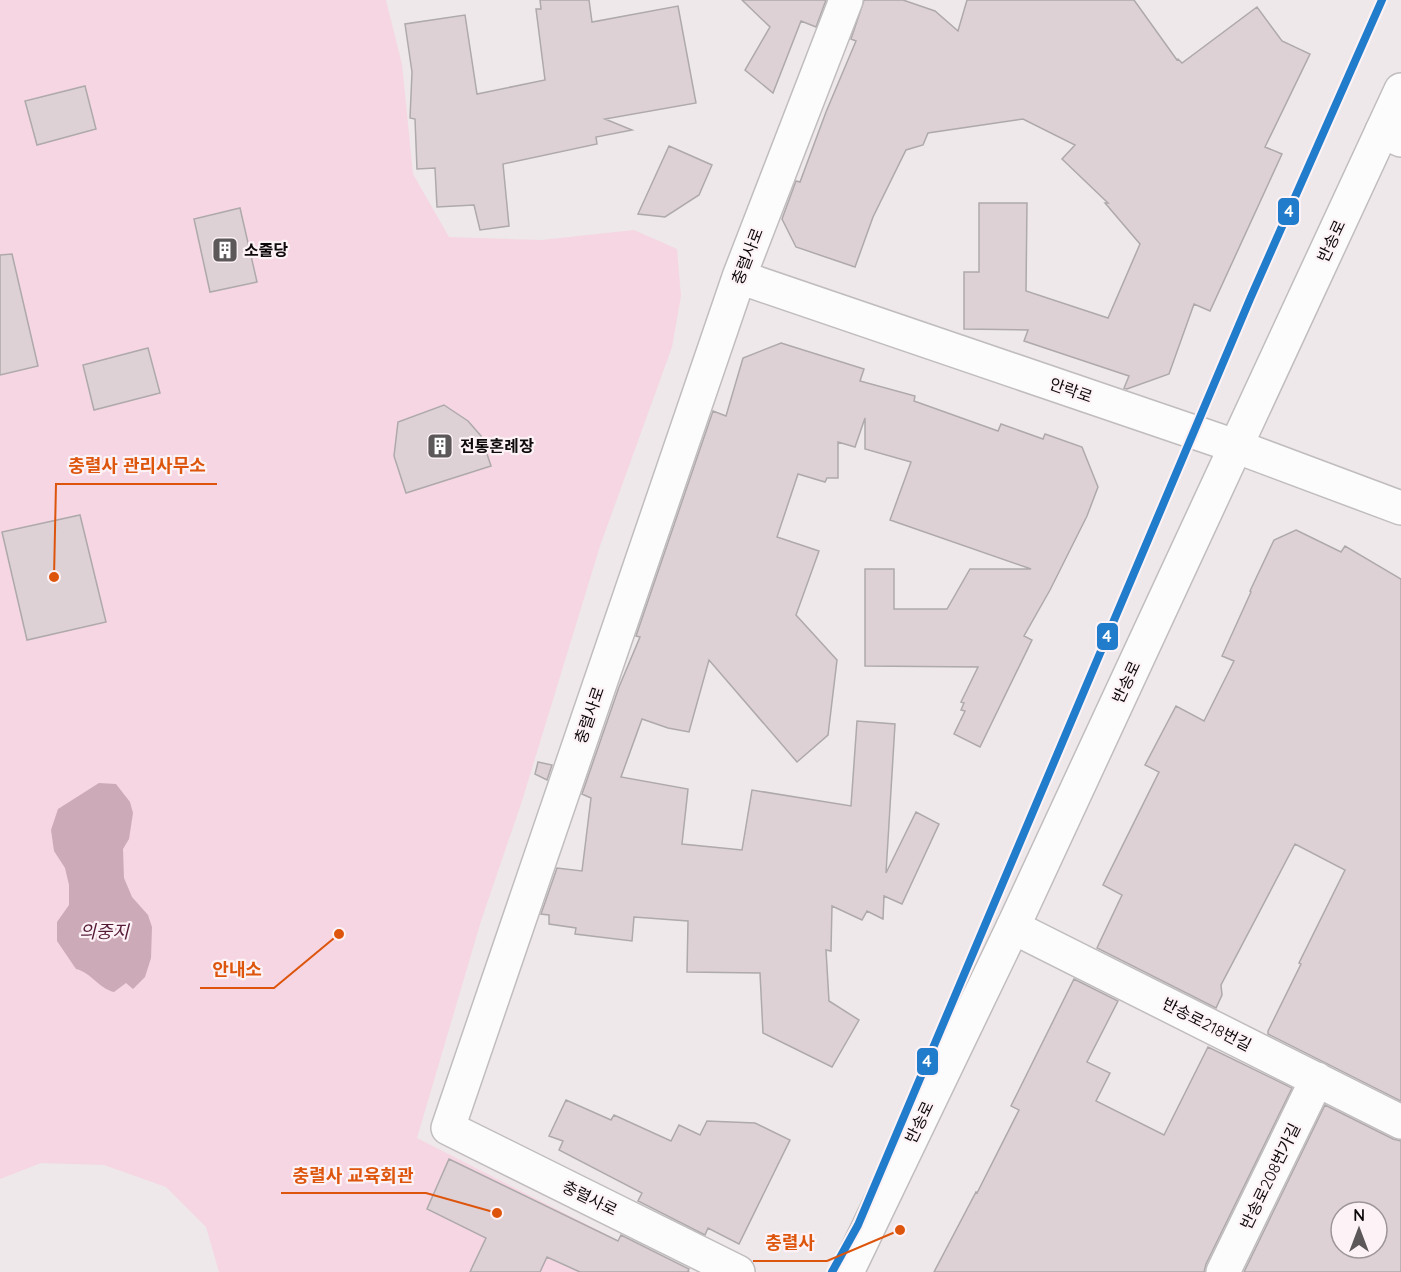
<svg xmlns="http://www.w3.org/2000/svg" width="1401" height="1272" font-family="Quicksand,'Noto Sans KR',sans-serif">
<rect width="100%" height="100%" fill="#eee8ea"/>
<path fill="#f5d6e2" d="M 0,0 L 386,0 L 402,64 L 413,174 L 449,237 L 541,240 L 634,230 L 677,249 L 681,296 L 672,347 L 600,546 L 522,801 L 481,921 L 417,1138 L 625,1244 L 611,1272 L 219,1272 L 206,1227 L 166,1187 L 104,1165 L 41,1163 L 0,1179 Z"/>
<path fill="#cdaab7" d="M 99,783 L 116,784 L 130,802 L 133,813 L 129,839 L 123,849 L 124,878 L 132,897 L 148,915 L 152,927 L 151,958 L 145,977 L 133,989 L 126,983 L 114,992 C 98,988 92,973 76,969 L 57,941 L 57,922 L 69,905 L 69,885 L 65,868 L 54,851 L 51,830 L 58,809 Z"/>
<path fill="#ded1d6" stroke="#aea9ab" stroke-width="1.5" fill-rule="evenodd" d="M 540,0 L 589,0 L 592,22 L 678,6 L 696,103 L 605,119 L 632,130 L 596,137 L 597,144 L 503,164 L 509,226 L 480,230 L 474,205 L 437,207 L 435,168 L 417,169 L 415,119 L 410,118 L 412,72 L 405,24 L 465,15 L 477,94 L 545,80 L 536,9 L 541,9 Z
M 742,0 L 826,0 L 816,27 L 801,21 L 773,93 L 745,70 L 770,27 Z
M 864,0 L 903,0 L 935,11 L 958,31 L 967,0 L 1134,0 L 1177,60 L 1178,59 L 1182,63 L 1257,7 L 1282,41 L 1310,54 L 1265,147 L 1282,154 L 1210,311 L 1194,304 L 1169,374 L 1127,389 L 1124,388 L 1129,376 L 1024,341 L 1028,330 L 964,329 L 964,272 L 979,272 L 979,203 L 1027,203 L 1026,291 L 1108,318 L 1140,244 L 1105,203 L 1108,203 L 1062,159 L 1075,145 L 1023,119 L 928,133 L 923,145 L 906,150 L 873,217 L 855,267 L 796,247 L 782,219 L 796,181 L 800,182 L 826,112 L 856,41 L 851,39 Z
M 85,86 L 96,129 L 37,145 L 25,101 Z
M 669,146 L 712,165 L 699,195 L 665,217 L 638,214 Z
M 240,208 L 257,282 L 210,292 L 194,219 Z
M 12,254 L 38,366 L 0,375 L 0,255 Z
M 781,343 L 864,369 L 860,381 L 915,396 L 914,401 L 998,431 L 1001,424 L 1043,439 L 1045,434 L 1082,447 L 1098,487 L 1087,516 L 1050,590 L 1024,636 L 1032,640 L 980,747 L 954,734 L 965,711 L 961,710 L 964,703 L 961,702 L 978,667 L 865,666 L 865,569 L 894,569 L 894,609 L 947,609 L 970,569 L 1031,569 L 890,520 L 911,462 L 865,449 L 865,418 L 855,447 L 838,442 L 838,478 L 827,478 L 825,482 L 798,474 L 777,537 L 819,551 L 796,615 L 837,660 L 828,735 L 797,762 L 709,660 L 689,732 L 668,728 L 642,719 L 621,777 L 688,789 L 682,844 L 742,850 L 752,790 L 851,806 L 857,721 L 895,724 L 886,873 L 916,812 L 939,824 L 902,904 L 884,896 L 883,919 L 867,911 L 862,920 L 832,906 L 831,951 L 826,950 L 829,1001 L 859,1020 L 832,1067 L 763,1033 L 760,973 L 687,972 L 688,921 L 634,917 L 632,941 L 575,934 L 576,928 L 549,924 L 549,915 L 541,914 L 557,868 L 582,871 L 591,798 L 582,794 L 619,687 L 640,637 L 636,636 L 713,411 L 726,416 L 743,358 Z
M 148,348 L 160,393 L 94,410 L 83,365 Z
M 444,405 L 468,421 L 481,436 L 491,466 L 406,493 L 394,456 L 398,422 Z
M 80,515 L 106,622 L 27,640 L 2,532 Z
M 1296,530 L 1341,552 L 1345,546 L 1401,579 L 1401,1101 L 1268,1034 L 1268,1031 L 1301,964 L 1299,963 L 1345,870 L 1295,844 L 1221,985 L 1222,995 L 1216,1008 L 1097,948 L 1122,895 L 1103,885 L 1159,772 L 1145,765 L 1176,706 L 1204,721 L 1234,661 L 1222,656 L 1251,592 L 1250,591 L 1274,540 Z
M 538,762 L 552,765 L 547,780 L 535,774 Z
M 1074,979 L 1118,1001 L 1087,1062 L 1110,1073 L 1096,1101 L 1164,1135 L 1208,1047 L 1292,1088 L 1206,1264 L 1204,1272 L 934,1272 L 976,1192 L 977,1193 L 1019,1110 L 1011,1106 Z
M 566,1100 L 611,1120 L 614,1115 L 671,1141 L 679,1125 L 700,1135 L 707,1121 L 755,1123 L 790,1140 L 739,1244 L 708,1228 L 705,1235 L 638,1201 L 642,1193 L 559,1150 L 563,1141 L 549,1136 Z
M 1325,1105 L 1393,1139 L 1401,1141 L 1401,1272 L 1244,1272 ZM 1341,1212 L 1377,1212 L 1377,1248 L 1341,1248 Z
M 449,1159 L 618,1241 L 621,1235 L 689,1269 L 688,1271 L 689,1272 L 580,1272 L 547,1257 L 540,1272 L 470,1272 L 486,1238 L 427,1209 Z"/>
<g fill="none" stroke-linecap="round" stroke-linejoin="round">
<defs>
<path id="street" d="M 1382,131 L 1401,140
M 1013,927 L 1401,1122
M 1223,1272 L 1317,1079"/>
<path id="secondary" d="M 739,277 L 1235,446 L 1401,508
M 738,1272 L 448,1128 L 739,277 L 846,0"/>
<path id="primary" d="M 847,1272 L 1013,927 L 1401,90"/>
</defs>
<use href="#street" stroke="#c1bdbe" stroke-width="36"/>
<use href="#secondary" stroke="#c1bdbe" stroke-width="36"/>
<use href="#primary" stroke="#c1bdbe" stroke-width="36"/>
<use href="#street" stroke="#fcfcfc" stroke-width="33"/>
<use href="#secondary" stroke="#fcfcfc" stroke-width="33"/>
<use href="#primary" stroke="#fcfcfc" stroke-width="33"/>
<defs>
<path id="metro-1" d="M 832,1272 L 858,1225 L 1250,299 L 1382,0"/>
</defs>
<use href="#metro-1" stroke="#fdf3f6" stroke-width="12"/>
<use href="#metro-1" stroke="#217dcb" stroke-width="8"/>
</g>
<defs>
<symbol id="building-square" viewBox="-11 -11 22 22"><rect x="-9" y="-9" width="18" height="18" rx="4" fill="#5c585a" stroke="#fdf3f6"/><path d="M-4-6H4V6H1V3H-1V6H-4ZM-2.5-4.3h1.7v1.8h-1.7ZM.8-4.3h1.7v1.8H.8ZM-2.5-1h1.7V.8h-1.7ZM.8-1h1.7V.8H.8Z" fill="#fff"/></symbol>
</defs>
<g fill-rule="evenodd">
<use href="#building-square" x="210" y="235" width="30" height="30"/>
<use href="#building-square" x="425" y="431" width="30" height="30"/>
</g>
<g text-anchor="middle" stroke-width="4.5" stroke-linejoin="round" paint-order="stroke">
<g font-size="16" fill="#0e0a0c" stroke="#fdf3f6">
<text transform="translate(1331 241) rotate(-65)" y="6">반송로</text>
<text transform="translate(747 256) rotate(-69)" y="6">충렬사로</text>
<text transform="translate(1071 390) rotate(19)" y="6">안락로</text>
<text transform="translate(1126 682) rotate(-65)" y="6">반송로</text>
<text transform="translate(589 715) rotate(-71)" y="6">충렬사로</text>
<text transform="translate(1207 1024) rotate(27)" y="6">반송로218번길</text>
<text transform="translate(919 1122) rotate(-64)" y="6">반송로</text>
<text transform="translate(1270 1176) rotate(-64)" y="6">반송로208번가길</text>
<text transform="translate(590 1198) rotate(26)" y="6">충렬사로</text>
</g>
<g font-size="16" font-weight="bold" fill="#0e0a0c" stroke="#fdf3f6" text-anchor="start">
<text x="244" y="256">소줄당</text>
<text x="460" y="452">전통혼례장</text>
</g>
<g font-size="18" font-style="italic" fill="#551a36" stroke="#fdf3f6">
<text x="104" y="938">의중지</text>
</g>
</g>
<path fill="none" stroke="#dd550c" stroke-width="2" d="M54 577L56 484H217M339 934L274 988H200M497 1213L426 1193H281M900 1230L827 1261H753"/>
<g fill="#dd550c" stroke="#fdf3f6" stroke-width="2">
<circle cx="54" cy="577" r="6"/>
<circle cx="339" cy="934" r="6"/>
<circle cx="497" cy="1213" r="6"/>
<circle cx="900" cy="1230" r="6"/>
</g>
<g font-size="18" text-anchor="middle" font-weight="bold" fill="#dd550c" stroke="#fdf3f6" stroke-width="4.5" stroke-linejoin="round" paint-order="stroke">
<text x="137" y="472">충렬사 관리사무소</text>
<text x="237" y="976">안내소</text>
<text x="353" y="1182">충렬사 교육회관</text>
<text x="790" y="1249">충렬사</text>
</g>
<g stroke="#fdf3f6" stroke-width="2">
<rect x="1277" y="197" width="23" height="29" rx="6" fill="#217dcb"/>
<rect x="1096" y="622" width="23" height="29" rx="6" fill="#217dcb"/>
<rect x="916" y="1047" width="23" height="29" rx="6" fill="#217dcb"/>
</g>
<g font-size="16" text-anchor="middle" font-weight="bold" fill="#fff">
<text x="1289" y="217">4</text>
<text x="1107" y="642">4</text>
<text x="927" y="1067">4</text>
</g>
<g transform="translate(1359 1230)"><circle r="28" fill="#fdf3f6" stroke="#9d9698" stroke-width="1.5"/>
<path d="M0-4.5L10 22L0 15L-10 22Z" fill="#5c585a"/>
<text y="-9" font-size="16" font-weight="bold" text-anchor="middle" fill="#0e0a0c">N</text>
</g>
</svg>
